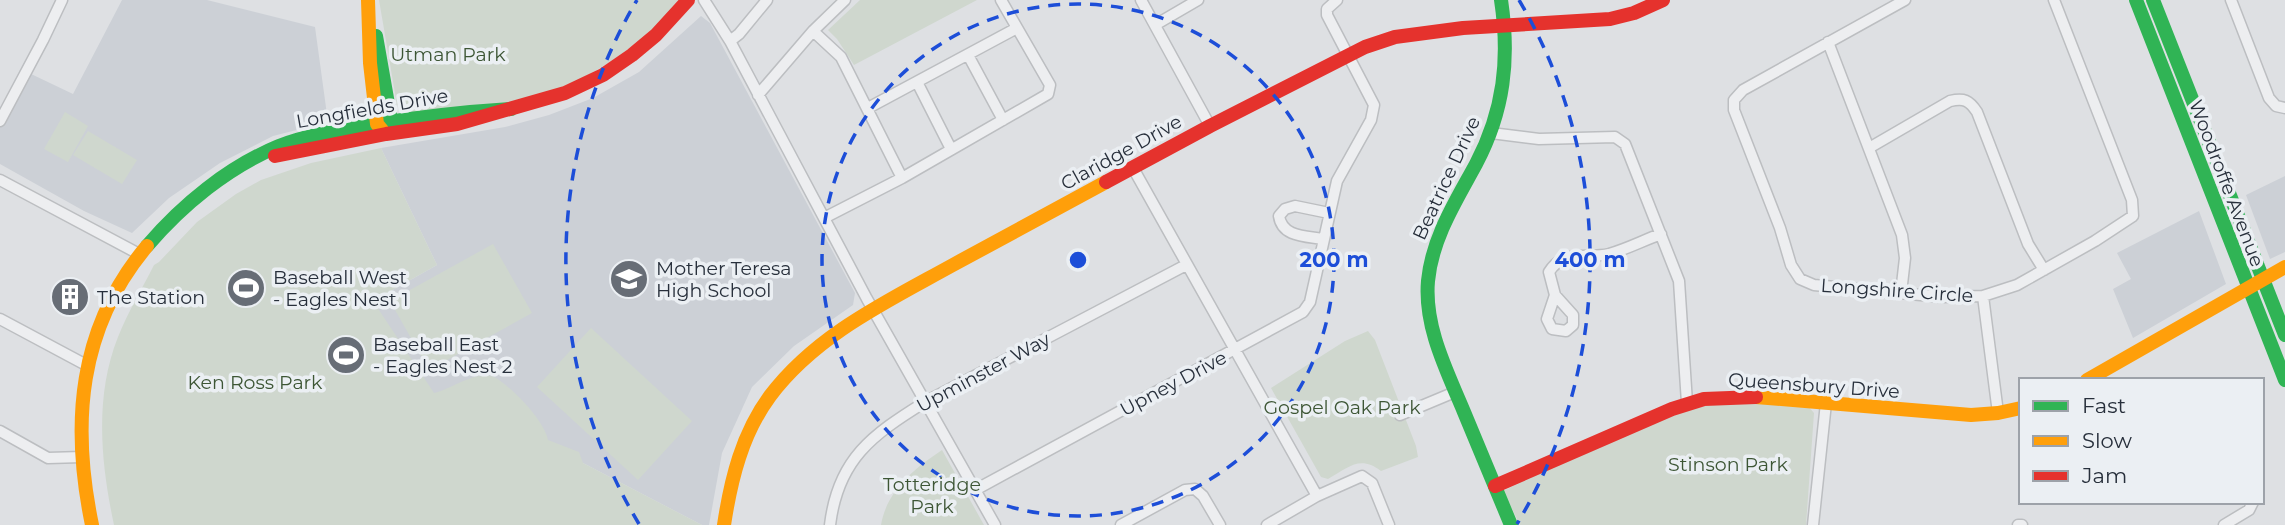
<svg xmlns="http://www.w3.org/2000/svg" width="2285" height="525" font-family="Montserrat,sans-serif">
<rect width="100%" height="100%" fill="#dee0e3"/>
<path fill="#ccd0d6" d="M 122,0 L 207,0 L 315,27 L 328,122 L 273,136 L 220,163 L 169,198 L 132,233 L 84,211 L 0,164 L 0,127 L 29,73 L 73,94 Z
M 701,16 L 710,23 L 855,293 L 853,305 L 794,346 L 752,387 L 722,453 L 709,525 L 702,525 L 583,463 L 402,525 L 373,301 L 437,265 L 381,148 L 505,127 L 549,115 L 593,98 L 639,72 Z
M 2285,176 L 2285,252 L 2270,259 L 2246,195 Z
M 2199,211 L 2226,284 L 2133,338 L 2113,289 L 2131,279 L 2117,253 Z"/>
<path fill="#cfd7ce" d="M 379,0 L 683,0 C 636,49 580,90 511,102 C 480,108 447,109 415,113 L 407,112 L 397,105 Z
M 860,0 L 977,0 L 854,65 L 837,39 L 828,30 Z
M 65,112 L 88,126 L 68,162 L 44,149 Z
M 88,131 L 137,160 L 122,184 L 73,155 Z
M 381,148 L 437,265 L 373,301 L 434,393 C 452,389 475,370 494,377 C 511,386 545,421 548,440 L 579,452 L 583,463 L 702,525 L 114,525 C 101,464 94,397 118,337 C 128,312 142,289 154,265 L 159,262 L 197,222 L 236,194 L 261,180 L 311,163 Z
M 493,244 L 532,313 L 429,370 L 390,301 Z
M 591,328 L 692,421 L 638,480 L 537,387 Z
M 1368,331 L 1375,340 L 1416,446 L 1418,457 L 1381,471 C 1360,455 1349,467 1328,479 L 1321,477 L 1271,388 L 1345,341 Z
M 1736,401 L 1807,405 L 1814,413 L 1806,525 L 1520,525 L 1503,491 C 1575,457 1656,409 1736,401 Z
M 942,450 L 984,525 L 881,525 C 887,490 915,468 942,450 Z"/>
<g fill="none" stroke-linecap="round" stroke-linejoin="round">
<defs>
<path id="street" d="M 704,0 L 730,41 L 867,299 L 995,525
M 1141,0 L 1210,126
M 1905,0 L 1743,90 L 1734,100 L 1734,110 L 1780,228 L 1791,265 L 1800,279 L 1814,285 L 1942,297 L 1983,296 L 2017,285 L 2095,241 L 2133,216 L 2132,200 L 2054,0
M 2231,0 L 2269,98 L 2276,106 L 2285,108
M 1155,25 L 1198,0
M 813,31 L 841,57 L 902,178
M 730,41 L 739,34 L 767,0
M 1828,42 L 1902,235 L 1905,258 L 1901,293
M 968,55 L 1003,120
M 917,82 L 951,149
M 758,95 L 813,31 L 845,0
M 868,108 L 1017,28
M 0,121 L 43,40 L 62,0
M 1491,133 L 1539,139 L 1615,137 L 1625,144 L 1679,281 L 1687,403
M 1869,148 L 1950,101 C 1964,98 1969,100 1977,112 L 2028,244 L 2044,270
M 1133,168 L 1317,496
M 0,180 L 139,254
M 824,218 L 902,178 L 1048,94 L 1050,85 L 1001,0
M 1323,239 C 1305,236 1282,237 1279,216 L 1285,209 L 1295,206 L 1329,213
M 1555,295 L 1573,315 L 1573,325 L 1566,331 L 1552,329 L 1547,319 L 1555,295 L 1549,272 C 1563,249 1587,259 1609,254 C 1627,249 1644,240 1661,234
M 1983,296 L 1998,413
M 0,319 L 88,366
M 1400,415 L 1455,392
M 0,431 L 48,458 L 82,457
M 975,490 L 1303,312 L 1310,302 L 1337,181 L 1371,120 L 1374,105 L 1327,15 L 1327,9 L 1337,0
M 830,525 C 838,459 872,435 925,402 L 1186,265
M 1121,525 L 1185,490 L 1195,489 L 1203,496 L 1220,525
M 1267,525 L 1317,496 L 1362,476 L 1372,483 L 1389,525
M 1813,525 L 1826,403
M 2018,525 L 2022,525
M 2224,525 L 2249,510 L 2253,502"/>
</defs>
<use href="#street" stroke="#bcbec1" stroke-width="13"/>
<use href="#street" stroke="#edeef0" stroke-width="10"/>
<path stroke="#30b455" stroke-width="14" d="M 1501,0 C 1510,59 1504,111 1476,164 C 1456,201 1432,238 1428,281 C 1424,327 1447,371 1464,412 C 1480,450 1495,487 1511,525
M 2136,0 L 2285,380
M 2153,0 L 2285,335
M 376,36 L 391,121 L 388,129
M 147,246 C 182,205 228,167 279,146 C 305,136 334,131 362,126 C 411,118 461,112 511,109"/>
<path stroke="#ff9f0a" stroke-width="14" d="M 368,0 L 370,63 L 377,124 L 382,130
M 2087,380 L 2285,267
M 1756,397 L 1971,415 L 1998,413 L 2021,408
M 92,525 C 71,424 78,328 147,246
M 724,525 C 731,479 742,434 770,396 C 816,335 886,302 951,266 C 1003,238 1055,210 1106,182"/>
<path stroke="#e5322d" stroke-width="14" d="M 275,156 L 386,134 L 457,124 L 565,93 L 603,75 L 632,55 L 656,35 L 688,0
M 1106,182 L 1210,126 L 1365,47 L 1395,37 L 1463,28 L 1610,19 L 1634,13 L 1663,0
M 1495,486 L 1672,409 L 1704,399 L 1756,397"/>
</g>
<g fill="none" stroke="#1d4ed8" stroke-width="3.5" stroke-dasharray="12 9">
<circle cx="1078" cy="260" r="256"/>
<path d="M639 524A512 512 0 0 1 637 0M1519 0A512 512 0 0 1 1517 524"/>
</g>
<defs>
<symbol id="school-disc" viewBox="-11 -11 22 22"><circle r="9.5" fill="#676d76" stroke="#ebeff3"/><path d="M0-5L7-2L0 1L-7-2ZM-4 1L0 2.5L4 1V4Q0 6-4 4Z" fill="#fff"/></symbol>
<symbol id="stadium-disc" viewBox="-11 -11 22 22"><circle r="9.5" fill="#676d76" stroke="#ebeff3"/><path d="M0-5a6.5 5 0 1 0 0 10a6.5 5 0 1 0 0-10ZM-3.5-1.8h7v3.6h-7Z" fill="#fff"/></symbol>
<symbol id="building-disc" viewBox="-11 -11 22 22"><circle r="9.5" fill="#676d76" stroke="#ebeff3"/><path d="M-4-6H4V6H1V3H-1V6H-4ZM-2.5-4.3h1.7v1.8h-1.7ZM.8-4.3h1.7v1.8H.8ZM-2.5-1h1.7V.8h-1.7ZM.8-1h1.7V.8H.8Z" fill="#fff"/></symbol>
</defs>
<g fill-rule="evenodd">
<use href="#school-disc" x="607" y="257" width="44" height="44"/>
<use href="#stadium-disc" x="224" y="266" width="44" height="44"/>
<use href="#building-disc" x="48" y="275" width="44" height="44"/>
<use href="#stadium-disc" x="324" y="333" width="44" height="44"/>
</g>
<g text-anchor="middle" stroke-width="7" stroke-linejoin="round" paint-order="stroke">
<g font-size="19" fill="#3d5635" stroke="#ebeff3">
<text x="448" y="61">Utman Park</text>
<text x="255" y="389">Ken Ross Park</text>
<text x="1342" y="414">Gospel Oak Park</text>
<text x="1728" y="471">Stinson Park</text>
<text x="932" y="491">Totteridge<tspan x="932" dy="22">Park</tspan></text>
</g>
<g font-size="19" fill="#272f3b" stroke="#ebeff3">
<text transform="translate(372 108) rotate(-10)" y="7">Longfields Drive</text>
<text transform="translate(1121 152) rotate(-29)" y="7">Claridge Drive</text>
<text transform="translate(1446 178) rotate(-65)" y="7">Beatrice Drive</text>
<text transform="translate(2227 183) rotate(69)" y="7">Woodroffe Avenue</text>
<text transform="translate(1897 290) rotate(4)" y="7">Longshire Circle</text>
<text transform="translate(983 372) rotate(-28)" y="7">Upminster Way</text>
<text transform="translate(1173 383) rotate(-28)" y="7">Upney Drive</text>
<text transform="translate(1814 385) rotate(4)" y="7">Queensbury Drive</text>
</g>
<g font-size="19" fill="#272f3b" stroke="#ebeff3" text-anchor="start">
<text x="656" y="275">Mother Teresa<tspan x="656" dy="22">High School</tspan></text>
<text x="273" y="284">Baseball West<tspan x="273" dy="22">- Eagles Nest 1</tspan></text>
<text x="97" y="304">The Station</text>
<text x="373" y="351">Baseball East<tspan x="373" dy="22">- Eagles Nest 2</tspan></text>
</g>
</g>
<circle cx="1078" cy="260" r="10" fill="#1d4ed8" stroke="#ebeff3" stroke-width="3.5"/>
<g font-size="21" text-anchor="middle" font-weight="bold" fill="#1d4ed8" stroke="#ebeff3" stroke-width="7" stroke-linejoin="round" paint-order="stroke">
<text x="1334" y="267">200 m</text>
<text x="1590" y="267">400 m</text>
</g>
<rect x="2019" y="378" width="245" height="126" fill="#ebeff3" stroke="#9da2a9" stroke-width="2"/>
<rect x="2033" y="401" width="35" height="10" fill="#30b455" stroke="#9da2a9" stroke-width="2"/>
<text x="2082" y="413" font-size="21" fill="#272f3b">Fast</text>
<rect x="2033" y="436" width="35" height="10" fill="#ff9f0a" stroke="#9da2a9" stroke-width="2"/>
<text x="2082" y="448" font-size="21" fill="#272f3b">Slow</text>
<rect x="2033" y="471" width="35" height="10" fill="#e5322d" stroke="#9da2a9" stroke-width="2"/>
<text x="2082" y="483" font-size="21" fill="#272f3b">Jam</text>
</svg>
